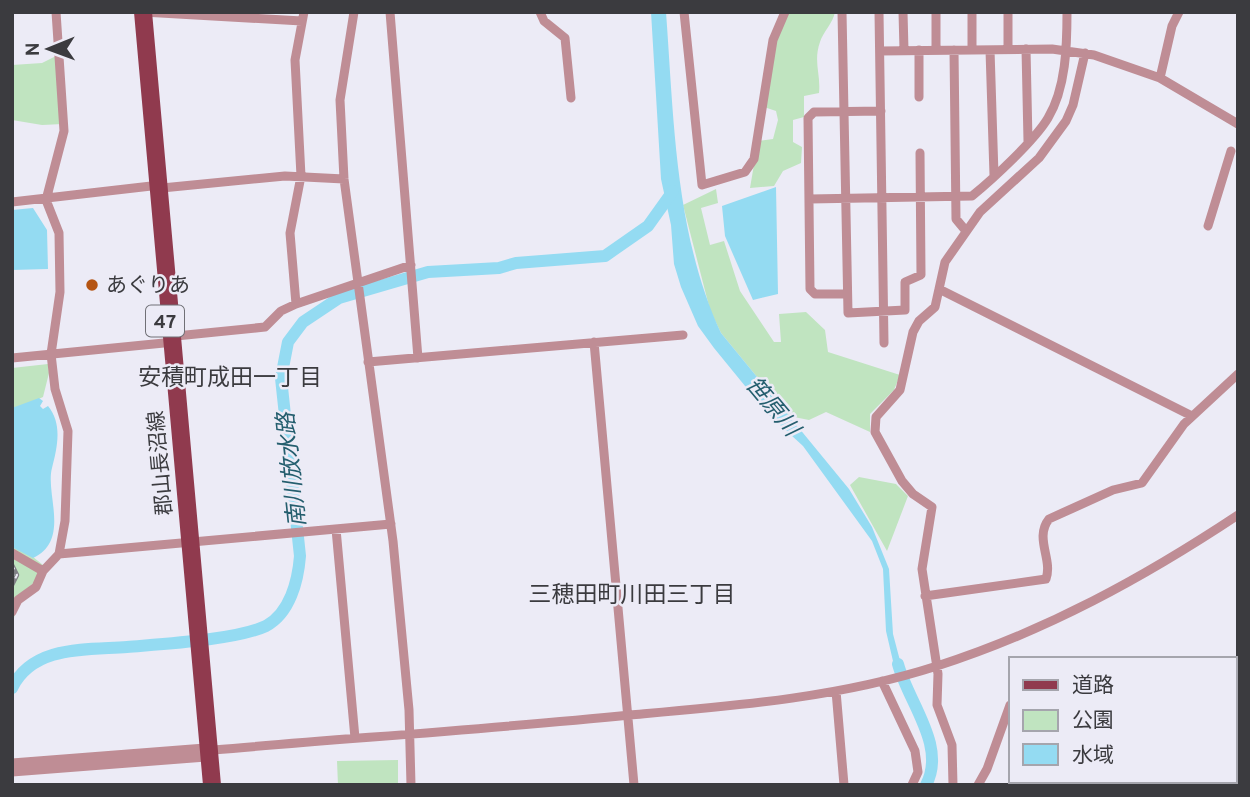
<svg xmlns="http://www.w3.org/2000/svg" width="1250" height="797" font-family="Overpass,'Noto Sans JP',sans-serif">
<rect width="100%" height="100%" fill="#ecebf6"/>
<path fill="#c0e4c0" d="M 788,12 L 835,12 C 833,23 823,32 820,42 C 813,62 821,74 819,93 L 804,96 L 804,117 L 793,120 L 793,142 L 802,147 L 801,163 L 783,171 L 774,186 L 750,188 L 758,141 L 773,139 L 778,120 L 776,111 L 764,107 L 777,37 Z
M 56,56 L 63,124 L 42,125 L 12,120 L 12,65 L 42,63 Z
M 716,189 L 718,203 L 701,208 L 710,245 L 724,241 L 740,291 L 774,342 L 781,342 L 779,314 L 806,312 L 825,330 L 828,352 L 900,375 L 894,390 L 870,414 L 870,432 L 826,412 L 809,420 L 789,416 L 721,333 L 710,310 L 683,205 Z
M 48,364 L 49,373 L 43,397 L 12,411 L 12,368 Z
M 859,477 L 896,484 L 908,496 L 887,551 L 850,485 Z
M 12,540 L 43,565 L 36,581 L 20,594 L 12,626 Z
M 398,760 L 398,785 L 338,785 L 337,761 Z"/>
<path fill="#94dbf2" d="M 651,12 L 666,12 C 674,120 675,234 721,333 L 849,489 L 872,527 L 889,569 L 893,634 L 903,672 L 896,674 L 886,631 L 883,569 L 872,541 L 803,446 L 767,413 L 714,348 L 698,326 L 681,287 L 674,264 L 671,225 L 661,179 Z
M 776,187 L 778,294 L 753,300 L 725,236 L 722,206 Z
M 33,208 L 47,230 L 48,269 L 12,270 L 12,210 Z
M 39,398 L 43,401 L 40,406 L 43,409 L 48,406 C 63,424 57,448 52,468 C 45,494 71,540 33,558 L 12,547 L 12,408 Z"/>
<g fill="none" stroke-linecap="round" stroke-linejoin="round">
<path stroke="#94dbf2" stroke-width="12" d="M 898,664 C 908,702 947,746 926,785
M 12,688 C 33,645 87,650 127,647 C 162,644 236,640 266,626 C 290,613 298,581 300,556 L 281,378 L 288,342 L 303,322 L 339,298 L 428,272 L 499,268 L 516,263 L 605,256 L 648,226 L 673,191"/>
<path stroke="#bf8d95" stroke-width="9" d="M 143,12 L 302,21
M 354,12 L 340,100 L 344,179 L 393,541 L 409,710 L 411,785
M 390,12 L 418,358
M 540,12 L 544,21 L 565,38 L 571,98
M 684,12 L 702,185 L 745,172 L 754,159 L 773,40 L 785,12
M 842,12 L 848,313 L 905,310 L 905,282 L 921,275 L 920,153
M 879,12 L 884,343
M 903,12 L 904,50
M 936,12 L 936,50
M 972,12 L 972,50
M 1008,12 L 1008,49
M 1026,49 L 1028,141
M 919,50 L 919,97
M 954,50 L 956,219 L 966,231
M 990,50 L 994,175
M 880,51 L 1052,49 L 1094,55 L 1160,78 L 1238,124
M 1160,78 L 1172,26 L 1179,12
M 162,188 L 285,176 L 344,179
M 810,199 L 972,196 C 993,179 1035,140 1048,118 C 1066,88 1067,46 1067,12
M 12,202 L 160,185
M 1208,226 L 1231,151
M 939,289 L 1192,416
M 845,294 L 815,294 L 810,289 L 808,118 L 814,112 L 881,111
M 296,304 L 290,233 L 301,176 L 295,60 L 304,12
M 176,336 L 265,327 L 281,311 L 296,304 L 411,265
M 594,342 L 634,785
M 12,358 L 174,342
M 368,362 L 683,335
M 336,529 L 355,738
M 12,553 L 43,571
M 59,554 L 391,524
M 925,596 L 1046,579 C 1053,559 1034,538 1049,519 L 1113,490 L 1142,483 L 1184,424 L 1238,374
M 12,612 L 18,600 L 36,587 L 43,571 L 59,554 L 65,521 L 68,431 L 55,389 L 51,354 L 60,292 L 59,233 L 46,200 L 64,131 L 56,12
M 882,681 L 915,751 L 918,772 L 912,785
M 836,691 L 844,785
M 1234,703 L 1238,703
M 12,763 L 205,748 L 213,750 C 352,738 491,729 630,715 C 733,706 838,698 937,666 C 1046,631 1143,578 1238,515
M 12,772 L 206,757 L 209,754
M 953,785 L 952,745 L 937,705 L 938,674 L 922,569 L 932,507 L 913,494 L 902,481 L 875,432 L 876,417 L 900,390 L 913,332 L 919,321 L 935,307 L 945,262 L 980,212 L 1039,158 L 1066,121 L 1073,105 L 1085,53
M 978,785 L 987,769 L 1010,705"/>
<path stroke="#903a4e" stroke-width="10" d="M 139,12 L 208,785
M 147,12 L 216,785"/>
<defs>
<path id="rail" d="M 12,565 L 17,575 L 12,585"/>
</defs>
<use href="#rail" stroke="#7f7f85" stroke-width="4.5"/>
<use href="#rail" stroke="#ecebf6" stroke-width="2" stroke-dasharray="5" stroke-linecap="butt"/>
</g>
<circle fill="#b55412" stroke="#ecebf6" stroke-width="2.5" cx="92" cy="285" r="7"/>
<g text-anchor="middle" stroke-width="5" stroke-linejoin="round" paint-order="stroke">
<rect fill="#ecebf6" stroke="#707076" stroke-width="2" x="146" y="305.5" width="38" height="31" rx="5"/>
<g font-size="19" font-weight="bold" fill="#3b3b3f">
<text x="165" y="328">47</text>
</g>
<g font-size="21" fill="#3b3b3f" stroke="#ecebf6" text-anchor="start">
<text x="106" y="292">あぐりあ</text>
</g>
<g font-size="21" fill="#3b3b3f" stroke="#ecebf6">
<text transform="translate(160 463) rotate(-95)" y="7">郡山長沼線</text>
</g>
<g font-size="23" fill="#3b3b3f" stroke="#ecebf6">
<text x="230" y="385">安積町成田一丁目</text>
<text x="632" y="602">三穂田町川田三丁目</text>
</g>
<g font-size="23" font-style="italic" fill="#245e6e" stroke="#ecebf6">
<text transform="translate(773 406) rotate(50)" y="8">笹原川</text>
<text transform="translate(291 470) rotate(-96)" y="8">南川放水路</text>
</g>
</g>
<rect width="1250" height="797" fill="none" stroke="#3b3b3f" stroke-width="28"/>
<rect x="1009" y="657" width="228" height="126" fill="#ecebf6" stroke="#a5a5ad" stroke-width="2"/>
<rect x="1023" y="680" width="35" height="10" fill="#903a4e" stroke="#a5a5ad" stroke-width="2"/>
<text x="1072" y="692" font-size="21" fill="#3b3b3f">道路</text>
<rect x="1023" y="710" width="35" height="21" fill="#c0e4c0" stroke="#a5a5ad" stroke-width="2"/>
<text x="1072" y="727" font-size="21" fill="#3b3b3f">公園</text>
<rect x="1023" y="744" width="35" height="21" fill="#94dbf2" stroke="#a5a5ad" stroke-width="2"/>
<text x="1072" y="762" font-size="21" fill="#3b3b3f">水域</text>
<g transform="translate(49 49) rotate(269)" stroke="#ecebf6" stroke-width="5" paint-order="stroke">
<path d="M0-5L12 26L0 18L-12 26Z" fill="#3b3b3f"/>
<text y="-10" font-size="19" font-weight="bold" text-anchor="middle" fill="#3b3b3f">N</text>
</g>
</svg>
